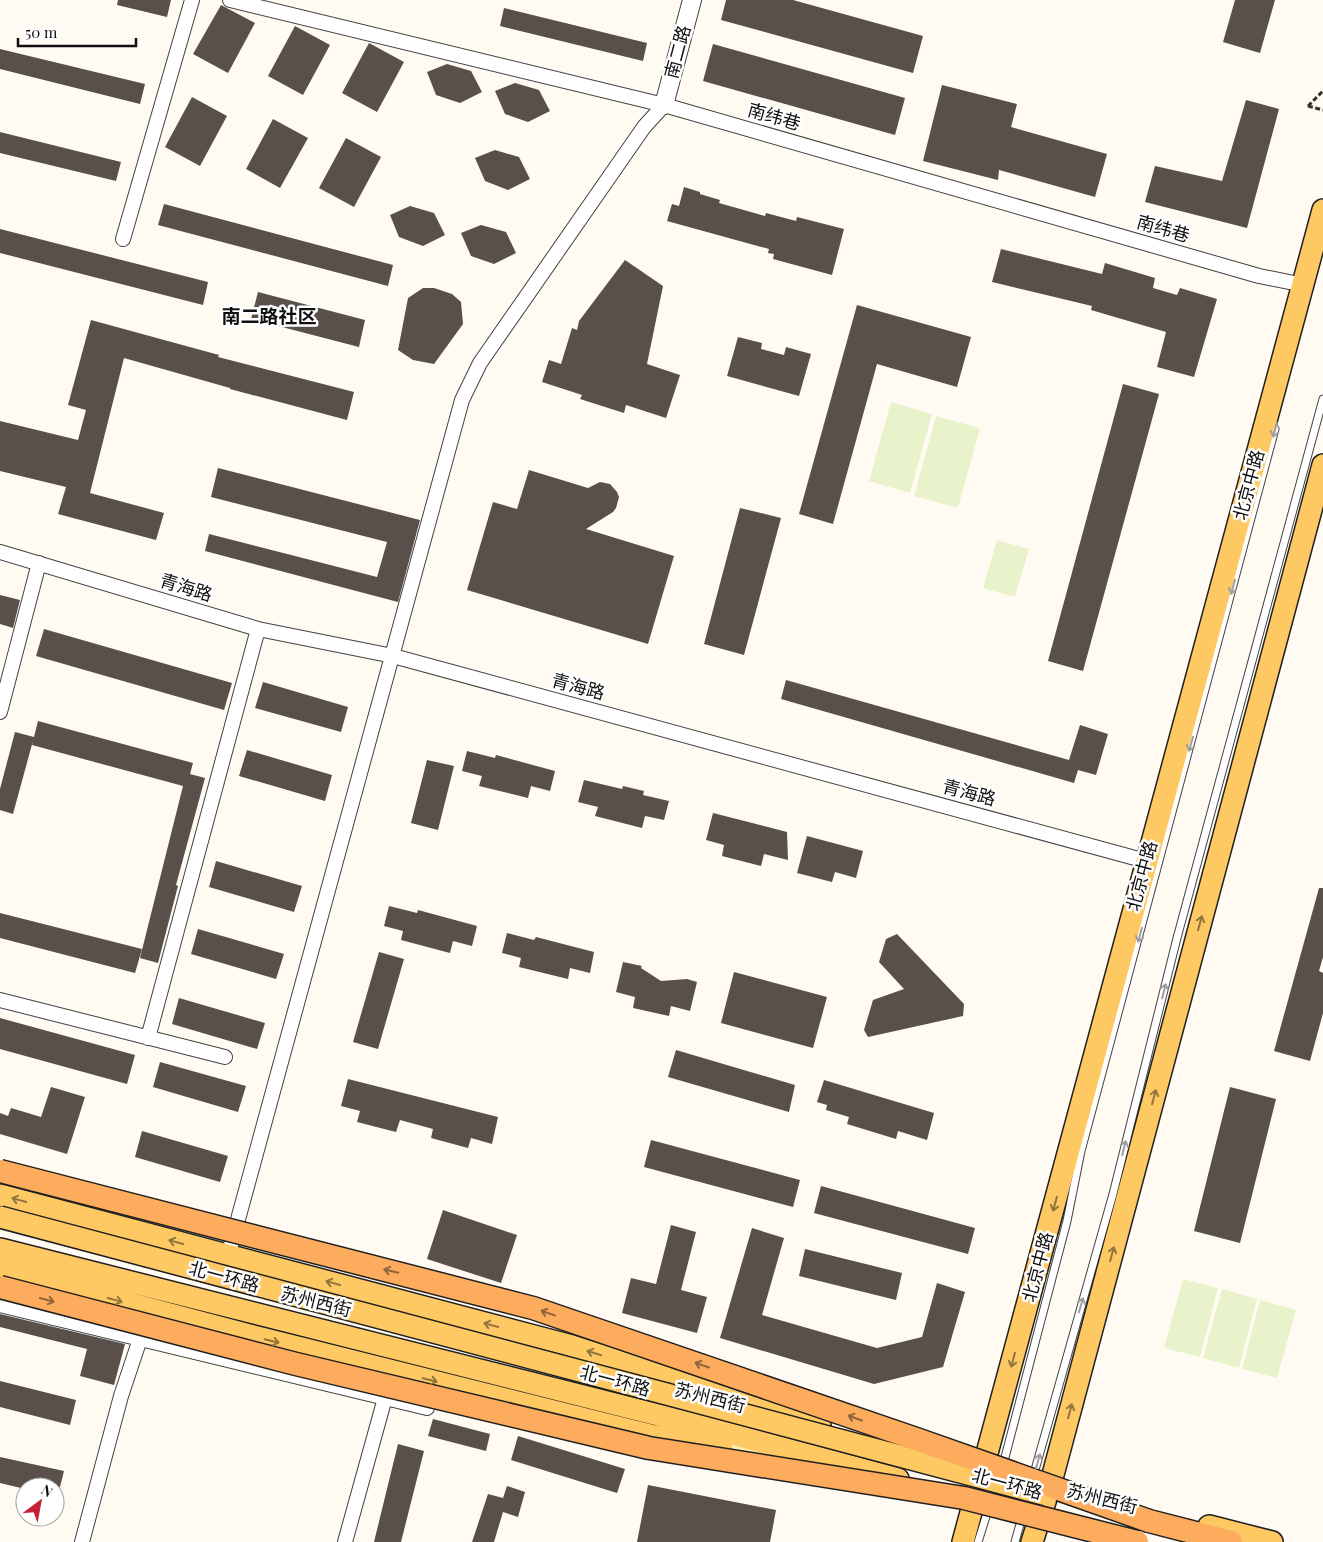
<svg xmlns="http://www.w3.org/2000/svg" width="1323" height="1542" font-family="'Playfair Display','Noto Sans SC',serif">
<rect width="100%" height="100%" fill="#fffbf2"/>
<path fill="#e9f3cb" d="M 891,402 L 932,414 L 910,493 L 869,481 Z
M 936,416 L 980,428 L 958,508 L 914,496 Z
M 997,540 L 1029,549 L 1015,597 L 983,588 Z
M 1183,1279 L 1218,1288 L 1200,1357 L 1164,1348 Z
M 1222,1289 L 1257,1299 L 1239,1368 L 1203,1358 Z
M 1260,1300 L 1296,1310 L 1277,1378 L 1242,1369 Z"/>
<path fill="#594f4b" d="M 118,0 L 171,0 L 167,17 L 117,5 Z
M 726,0 L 793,0 L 923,36 L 913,73 L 721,20 Z
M 1235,0 L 1275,0 L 1260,53 L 1223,42 Z
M 221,5 L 255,23 L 228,73 L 193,54 Z
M 504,8 L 647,43 L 643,61 L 500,26 Z
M 295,26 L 330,45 L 303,95 L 268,76 Z
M 369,43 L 404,62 L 377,112 L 342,93 Z
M 713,44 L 905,98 L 895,135 L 703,81 Z
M 0,49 L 145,84 L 140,104 L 0,69 Z
M 447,64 L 471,71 L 482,92 L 460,103 L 436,95 L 427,72 Z
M 515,83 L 539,90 L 550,111 L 528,122 L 505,114 L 495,91 Z
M 942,85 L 1017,104 L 1011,127 L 1107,154 L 1095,197 L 999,170 L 998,180 L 923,161 Z
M 192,97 L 227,116 L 200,166 L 165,147 Z
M 1246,100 L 1279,109 L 1247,228 L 1145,202 L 1155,166 L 1222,181 Z
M 273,119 L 308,138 L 280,188 L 246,169 Z
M 0,132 L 121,162 L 116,181 L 0,153 Z
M 346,138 L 381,157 L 354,207 L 319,188 Z
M 495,150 L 519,157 L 530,179 L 508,190 L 485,181 L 475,158 Z
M 684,187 L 700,192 L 700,194 L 720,200 L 719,203 L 765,216 L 766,213 L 796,221 L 797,217 L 844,229 L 832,275 L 773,259 L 774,254 L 768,253 L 769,249 L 667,221 L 672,204 L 679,206 Z
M 164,204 L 393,265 L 388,286 L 158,225 Z
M 410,206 L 434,213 L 445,235 L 423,246 L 399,237 L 390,215 Z
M 481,225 L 506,232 L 516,253 L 494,264 L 471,256 L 461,233 Z
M 0,229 L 208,282 L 203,305 L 0,253 Z
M 1001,249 L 1102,274 L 1105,263 L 1155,278 L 1153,288 L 1177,295 L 1180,288 L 1217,299 L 1194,377 L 1157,367 L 1166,332 L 1091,310 L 1092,306 L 992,282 Z
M 625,260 L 663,286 L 647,364 L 680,375 L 666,418 L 626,405 L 624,413 L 580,399 L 582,395 L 542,382 L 549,360 L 561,364 L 572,328 L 577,330 L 579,321 Z
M 423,288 L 434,288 L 452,294 L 461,302 L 463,324 L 434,364 L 413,360 L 398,350 L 408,298 Z
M 258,292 L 365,320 L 359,347 L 251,319 Z
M 857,305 L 971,337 L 957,387 L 877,364 L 833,524 L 799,514 Z
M 91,320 L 219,355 L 218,357 L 354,392 L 347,420 L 230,389 L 230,388 L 124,358 L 90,493 L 164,513 L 156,540 L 58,514 L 66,487 L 0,471 L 0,421 L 78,440 L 86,410 L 68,405 Z
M 738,337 L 762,343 L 761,349 L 784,355 L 786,347 L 811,354 L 799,396 L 727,376 Z
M 1123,384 L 1159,394 L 1083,671 L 1048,661 Z
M 218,468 L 420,520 L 398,602 L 205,551 L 209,534 L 377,577 L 387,542 L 211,497 Z
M 529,470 L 588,488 L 600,482 L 610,484 L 617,492 L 619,497 L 616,508 L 613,512 L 586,529 L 674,556 L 648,644 L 467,590 L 493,502 L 517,509 Z
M 740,508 L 781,518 L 744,655 L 704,644 Z
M 0,595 L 20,600 L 13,628 L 0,624 Z
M 44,629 L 232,683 L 224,710 L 36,656 Z
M 786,680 L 1069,760 L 1080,725 L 1108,734 L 1096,775 L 1078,770 L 1074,783 L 781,699 Z
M 263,682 L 348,707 L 341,732 L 255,708 Z
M 38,721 L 193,763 L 190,774 L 205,778 L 176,885 L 178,886 L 158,963 L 140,958 L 183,786 L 32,745 Z
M 15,732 L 34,737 L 13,814 L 0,810 L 0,789 Z
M 247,750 L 332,775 L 325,801 L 239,776 Z
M 467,751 L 495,758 L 496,755 L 555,771 L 550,791 L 531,786 L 528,798 L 479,786 L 482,776 L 462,771 Z
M 427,760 L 454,766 L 438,830 L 411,823 Z
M 584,780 L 622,789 L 623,786 L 644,791 L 643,795 L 669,801 L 664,820 L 645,816 L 642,828 L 595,816 L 598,807 L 578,802 Z
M 713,813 L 787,832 L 788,860 L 764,854 L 761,866 L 722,856 L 724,845 L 706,840 Z
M 807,836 L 863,851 L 856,878 L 835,872 L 832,882 L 797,873 Z
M 216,861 L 302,886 L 294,912 L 209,887 Z
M 1319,888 L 1323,888 L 1323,957 L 1319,971 L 1323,973 L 1323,1013 L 1310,1061 L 1274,1051 Z
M 389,906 L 417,913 L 418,910 L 477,926 L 472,946 L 453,941 L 450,953 L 401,940 L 403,931 L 384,926 Z
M 0,913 L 142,949 L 135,973 L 0,938 Z
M 198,929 L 284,954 L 276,979 L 191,954 Z
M 507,933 L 534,940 L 536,937 L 594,952 L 590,973 L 570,968 L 568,979 L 519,967 L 521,958 L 502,953 Z
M 897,934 L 964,1004 L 963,1016 L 868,1037 L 864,1030 L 873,1000 L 904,989 L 879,962 L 886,939 Z
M 379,952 L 404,959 L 378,1049 L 353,1042 Z
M 623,962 L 642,966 L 641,968 L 661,981 L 687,979 L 697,982 L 690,1011 L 671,1006 L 669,1016 L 633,1008 L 635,997 L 616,992 Z
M 734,972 L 827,997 L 813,1048 L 721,1023 Z
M 179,998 L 265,1023 L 257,1049 L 172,1024 Z
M 0,1018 L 135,1055 L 127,1084 L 0,1049 Z
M 676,1050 L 795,1085 L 789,1112 L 668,1077 Z
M 160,1062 L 246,1086 L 238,1112 L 153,1087 Z
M 348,1079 L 498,1117 L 492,1144 L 471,1138 L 468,1148 L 431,1138 L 433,1129 L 400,1120 L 396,1132 L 357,1122 L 360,1111 L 341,1106 Z
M 824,1080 L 934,1113 L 927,1140 L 898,1131 L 896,1139 L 847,1124 L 849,1117 L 826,1110 L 827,1105 L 817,1102 Z
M 51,1087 L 85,1097 L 67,1154 L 0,1134 L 0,1113 L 8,1116 L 11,1108 L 41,1117 Z
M 1230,1087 L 1276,1099 L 1240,1243 L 1194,1231 Z
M 142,1131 L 228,1156 L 220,1182 L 135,1157 Z
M 651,1140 L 800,1180 L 793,1207 L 644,1167 Z
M 821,1186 L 975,1228 L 968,1254 L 814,1213 Z
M 443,1210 L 517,1235 L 501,1283 L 427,1259 Z
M 671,1225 L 696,1232 L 681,1290 L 707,1297 L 697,1333 L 622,1313 L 631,1278 L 656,1284 Z
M 752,1228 L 784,1238 L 762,1315 L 877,1348 L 922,1337 L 937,1283 L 965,1292 L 943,1367 L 874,1384 L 720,1338 Z
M 805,1249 L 902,1273 L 896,1300 L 799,1276 Z
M 0,1314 L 125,1344 L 114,1385 L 80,1376 L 87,1349 L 0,1327 Z
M 0,1381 L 76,1400 L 70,1425 L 0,1407 Z
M 433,1419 L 490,1434 L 486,1451 L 428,1436 Z
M 518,1436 L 625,1469 L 617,1493 L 511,1460 Z
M 398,1444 L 424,1451 L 401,1542 L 374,1542 Z
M 0,1457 L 64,1471 L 60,1487 L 25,1487 L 25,1489 L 0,1483 Z
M 648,1485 L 776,1510 L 770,1542 L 637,1542 Z
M 507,1486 L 525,1492 L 518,1517 L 503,1512 L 494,1542 L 472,1542 L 488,1494 L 503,1498 Z"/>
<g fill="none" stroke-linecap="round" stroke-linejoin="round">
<defs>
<path id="service" d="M 1003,1465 L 1067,1221 L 1081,1151 L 1275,429
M 1033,1477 L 1113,1194 L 1177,938 L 1323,399
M 978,1542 L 989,1507
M 1015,1542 L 1029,1492"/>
<path id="minor" d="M 230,0 L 664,105 L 1259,276 L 1304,285
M 123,239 L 192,0
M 0,552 L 258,629 L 393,656 L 1146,861
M 0,712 L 39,563
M 0,1000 L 225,1057
M 148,1038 L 258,629
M 228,1256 L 462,400 L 480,363 L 644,127 L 664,105
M 0,1305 L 427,1408
M 82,1542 L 121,1396 L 140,1339
M 345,1542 L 385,1398"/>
<path id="tertiary" d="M 664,105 L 692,0"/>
<path id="secondary" d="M 708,1439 L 772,1459"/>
<path id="primary" d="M 0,1195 L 572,1346 L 820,1425
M 0,1249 L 714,1429 L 898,1479
M 0,1269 L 253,1336 L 650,1435 L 722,1449
M 1209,1526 L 1272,1542
M 963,1542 L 1323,210
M 1032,1542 L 1050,1486 L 1323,465"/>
<path id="trunk" d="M 1149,1521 L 1231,1542"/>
</defs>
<use href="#service" stroke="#424242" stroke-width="9"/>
<use href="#minor" stroke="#424242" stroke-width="16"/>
<use href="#tertiary" stroke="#424242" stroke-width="20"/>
<use href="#secondary" stroke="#313131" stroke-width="21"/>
<use href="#primary" stroke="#202020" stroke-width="24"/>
<use href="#trunk" stroke="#202020" stroke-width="25"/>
<path stroke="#313131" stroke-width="3" stroke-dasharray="5 2.5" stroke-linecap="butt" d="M 1308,106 L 1323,91
M 1308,106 L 1323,110"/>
<use href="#service" stroke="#fff" stroke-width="7"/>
<use href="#minor" stroke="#fff" stroke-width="14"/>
<use href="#tertiary" stroke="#fff" stroke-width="18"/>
<use href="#secondary" stroke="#ffeead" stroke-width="19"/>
<use href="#primary" stroke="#fec963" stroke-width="21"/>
<use href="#trunk" stroke="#fcac5c" stroke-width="22"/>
<defs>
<path id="primary-bridge" d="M 0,1217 L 1047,1495"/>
<path id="trunk-bridge" d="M 0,1171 L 533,1308 L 919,1440 L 1149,1521
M 0,1287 L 296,1364 L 649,1448 L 964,1498 L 1137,1542"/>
</defs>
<use href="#primary-bridge" stroke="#202020" stroke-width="24" stroke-linecap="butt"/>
<use href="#trunk-bridge" stroke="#202020" stroke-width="25" stroke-linecap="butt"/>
<use href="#primary-bridge" stroke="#fec963" stroke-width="21"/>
<use href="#trunk-bridge" stroke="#fcac5c" stroke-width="22"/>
</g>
<defs><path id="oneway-shaft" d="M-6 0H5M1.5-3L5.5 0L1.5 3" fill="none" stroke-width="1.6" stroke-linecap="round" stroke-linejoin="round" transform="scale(1.25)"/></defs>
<g stroke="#9f9f9f">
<use href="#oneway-shaft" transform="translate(1275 430) rotate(105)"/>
<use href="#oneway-shaft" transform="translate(1233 587) rotate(105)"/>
<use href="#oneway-shaft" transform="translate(1191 744) rotate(105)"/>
<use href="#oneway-shaft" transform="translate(1140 935) rotate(105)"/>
<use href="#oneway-shaft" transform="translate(1164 991) rotate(-76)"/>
<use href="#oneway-shaft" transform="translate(1124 1148) rotate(-76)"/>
<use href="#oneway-shaft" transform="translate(1081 1305) rotate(-74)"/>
<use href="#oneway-shaft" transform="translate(1038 1461) rotate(-74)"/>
</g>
<g stroke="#92753d">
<use href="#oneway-shaft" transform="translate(1200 923) rotate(-75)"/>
<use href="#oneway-shaft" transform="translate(1154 1097) rotate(-75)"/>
<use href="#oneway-shaft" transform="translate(19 1200) rotate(-165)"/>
<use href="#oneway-shaft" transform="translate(1055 1204) rotate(105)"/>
<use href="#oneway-shaft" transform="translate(176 1242) rotate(-165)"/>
<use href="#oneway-shaft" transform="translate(1112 1254) rotate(-75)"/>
<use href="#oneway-shaft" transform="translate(333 1283) rotate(-165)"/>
<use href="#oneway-shaft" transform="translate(115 1300) rotate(15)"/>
<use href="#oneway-shaft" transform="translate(491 1325) rotate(-165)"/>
<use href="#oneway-shaft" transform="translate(272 1341) rotate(14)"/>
<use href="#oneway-shaft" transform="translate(594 1353) rotate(-162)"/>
<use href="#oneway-shaft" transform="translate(1013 1360) rotate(105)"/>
<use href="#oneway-shaft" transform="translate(430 1380) rotate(14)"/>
<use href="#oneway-shaft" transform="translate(1070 1411) rotate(-75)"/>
</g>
<g stroke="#916539">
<use href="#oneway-shaft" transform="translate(391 1271) rotate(-166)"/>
<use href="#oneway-shaft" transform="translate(47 1300) rotate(15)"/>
<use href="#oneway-shaft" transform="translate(548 1313) rotate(-161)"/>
<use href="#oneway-shaft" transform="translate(702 1365) rotate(-161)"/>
<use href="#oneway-shaft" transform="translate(855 1418) rotate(-161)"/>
</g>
<g text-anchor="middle" stroke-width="5" stroke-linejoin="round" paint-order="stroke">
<g font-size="18" fill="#0f0f0f" stroke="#fff">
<text transform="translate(678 52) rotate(-75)" y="6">南二路</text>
<text transform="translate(774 117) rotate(16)" y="6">南纬巷</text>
<text transform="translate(1163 229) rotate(16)" y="6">南纬巷</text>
<text transform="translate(1249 485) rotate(-75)" y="6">北京中路</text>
<text transform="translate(186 588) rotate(17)" y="6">青海路</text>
<text transform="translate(578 687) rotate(15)" y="6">青海路</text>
<text transform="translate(969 793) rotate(15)" y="6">青海路</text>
<text transform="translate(1142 876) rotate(-75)" y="6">北京中路</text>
<text transform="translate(1038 1267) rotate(-75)" y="6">北京中路</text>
<text transform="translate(224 1277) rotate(15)" y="6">北一环路</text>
<text transform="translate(316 1302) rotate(14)" y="6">苏州西街</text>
<text transform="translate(615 1381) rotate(15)" y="6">北一环路</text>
<text transform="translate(710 1398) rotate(14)" y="6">苏州西街</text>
<text transform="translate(1007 1484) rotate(15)" y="6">北一环路</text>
<text transform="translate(1102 1499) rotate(14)" y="6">苏州西街</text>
</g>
<g font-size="19" font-weight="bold" fill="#0f0f0f" stroke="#fff">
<text x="269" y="323">南二路社区</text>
</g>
</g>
<g transform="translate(40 1502) rotate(32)"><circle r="24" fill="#ffffff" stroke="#9f9f9f"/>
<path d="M0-4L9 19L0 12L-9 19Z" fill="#c62038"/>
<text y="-8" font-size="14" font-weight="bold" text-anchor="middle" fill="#0f0f0f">N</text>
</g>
<path d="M18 38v8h118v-8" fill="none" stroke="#0f0f0f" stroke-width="2.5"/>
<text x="25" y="38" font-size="15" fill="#0f0f0f" stroke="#ffffff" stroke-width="4" paint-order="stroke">50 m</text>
</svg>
